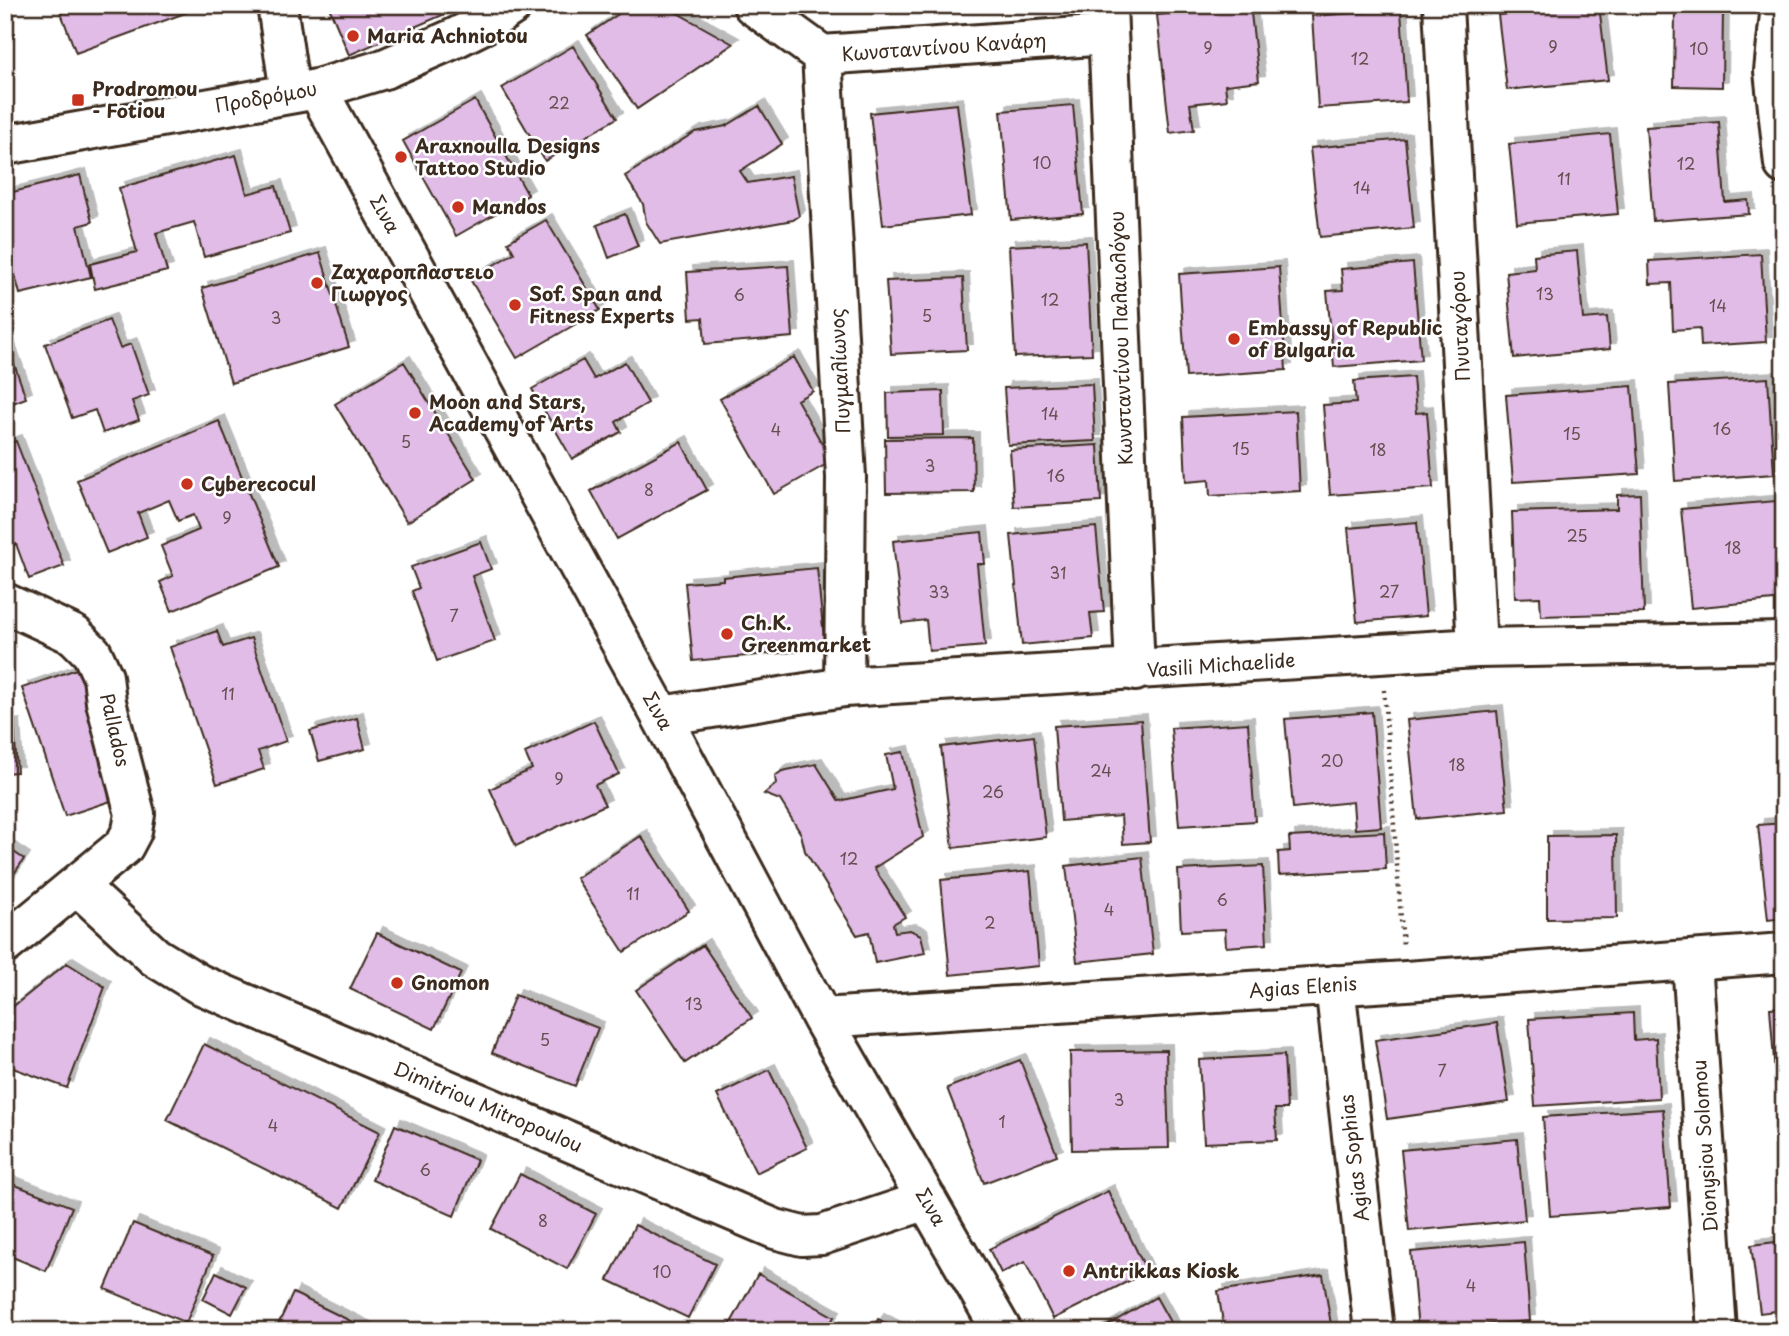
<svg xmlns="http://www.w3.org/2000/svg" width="1789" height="1336" font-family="'Playpen Sans',sans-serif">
<defs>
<filter id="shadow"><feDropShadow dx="6" dy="-6" stdDeviation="0" flood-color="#0004"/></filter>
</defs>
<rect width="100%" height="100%" fill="#fff"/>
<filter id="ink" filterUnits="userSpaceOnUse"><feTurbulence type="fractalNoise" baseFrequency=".0143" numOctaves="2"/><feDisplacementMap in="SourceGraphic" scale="14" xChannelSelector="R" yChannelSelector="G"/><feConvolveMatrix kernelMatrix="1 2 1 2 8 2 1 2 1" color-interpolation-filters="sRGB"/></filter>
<g filter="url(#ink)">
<path fill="#e0bce6" stroke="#3b2a1e" stroke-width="2" filter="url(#shadow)" d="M 58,5 L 207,5 L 76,53 Z
M 335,5 L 441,5 L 445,14 L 349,55 L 329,7 Z
M 632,5 L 663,5 L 733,44 L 637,109 L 587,35 Z
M 1250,5 L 1259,81 L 1225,85 L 1227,100 L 1190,104 L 1194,130 L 1170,133 L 1157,15 Z
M 1586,5 L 1599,5 L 1608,80 L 1507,90 L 1498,15 Z
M 1401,10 L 1407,102 L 1318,108 L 1312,16 Z
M 1675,11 L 1723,11 L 1722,87 L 1674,86 Z
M 573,46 L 617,118 L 545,161 L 502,88 Z
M 475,100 L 528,195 L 456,236 L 403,141 Z
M 957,104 L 971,215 L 883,225 L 870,113 Z
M 1073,105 L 1083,214 L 1011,220 L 1001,111 Z
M 759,106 L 782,144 L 740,171 L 748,183 L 791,176 L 799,216 L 793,220 L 660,244 L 646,222 L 643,204 L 625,176 L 695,132 L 726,126 Z
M 1719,122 L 1725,202 L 1748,200 L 1749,214 L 1653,221 L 1646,127 Z
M 1610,134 L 1618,214 L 1517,223 L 1509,144 Z
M 1405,139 L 1414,228 L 1320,237 L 1310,148 Z
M 236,155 L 247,194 L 276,186 L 290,233 L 204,257 L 194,222 L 156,233 L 167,271 L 95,289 L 90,264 L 137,252 L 119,188 Z
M 80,175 L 92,222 L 78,226 L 91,277 L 20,294 L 5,237 L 5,194 Z
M 625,214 L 638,246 L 609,258 L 597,225 Z
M 546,220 L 600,310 L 517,358 L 470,279 L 514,253 L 508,242 Z
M 1086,242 L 1092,354 L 1015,357 L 1009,246 Z
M 1577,251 L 1583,319 L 1607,317 L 1610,349 L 1514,358 L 1506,272 L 1535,269 L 1534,255 Z
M 320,253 L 349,347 L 231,383 L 202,288 Z
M 1761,254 L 1766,342 L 1701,346 L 1700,328 L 1673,330 L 1671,283 L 1650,284 L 1649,261 Z
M 1413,263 L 1421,360 L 1334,367 L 1327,291 L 1343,290 L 1341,269 Z
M 788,266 L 793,337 L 705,344 L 703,318 L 690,319 L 687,272 Z
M 1279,267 L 1286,370 L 1186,377 L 1179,274 Z
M 963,278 L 967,350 L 891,354 L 886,281 Z
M 109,320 L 120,348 L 131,344 L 149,395 L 132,401 L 139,420 L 103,433 L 95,410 L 72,418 L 45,344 Z
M 5,338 L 26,398 L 5,406 Z
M 794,357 L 813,391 L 797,400 L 832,461 L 774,494 L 720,399 Z
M 583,360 L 594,379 L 625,362 L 648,403 L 616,422 L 621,432 L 572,459 L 532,389 Z
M 404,362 L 476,479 L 407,522 L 335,404 Z
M 1413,377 L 1416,413 L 1427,412 L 1433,488 L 1330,495 L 1323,405 L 1356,403 L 1354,381 Z
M 1768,378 L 1774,474 L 1675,481 L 1669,384 Z
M 1092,384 L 1095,441 L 1008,445 L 1004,388 Z
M 1632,386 L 1639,474 L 1513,482 L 1506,395 Z
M 943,391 L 944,435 L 888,436 L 887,393 Z
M 1296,411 L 1300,491 L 1210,496 L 1209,480 L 1186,482 L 1183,417 Z
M 219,421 L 279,567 L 172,611 L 160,582 L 173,576 L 161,546 L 199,530 L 193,515 L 178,521 L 169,500 L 138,513 L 147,537 L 107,553 L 77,480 Z
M 973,438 L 974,492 L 886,493 L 885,439 Z
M 16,441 L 64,566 L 29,579 L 16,544 L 5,548 L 5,445 Z
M 681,442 L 707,490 L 617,539 L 591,491 Z
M 1098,445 L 1101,502 L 1014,507 L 1010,450 Z
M 1640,494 L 1644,613 L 1541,616 L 1540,597 L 1515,598 L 1512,512 L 1617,509 L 1617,495 Z
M 1776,501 L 1784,599 L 1691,608 L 1681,509 Z
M 1417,522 L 1426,616 L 1357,622 L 1348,528 Z
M 1096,527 L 1104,612 L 1090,613 L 1093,638 L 1022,645 L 1011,535 Z
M 982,532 L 985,564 L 977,564 L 985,646 L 929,651 L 926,620 L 902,623 L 893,541 Z
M 481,542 L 491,569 L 472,576 L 495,641 L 437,661 L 412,591 L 419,588 L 411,567 Z
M 817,568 L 825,649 L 693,661 L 685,583 L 723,580 L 723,577 Z
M 217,631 L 223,647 L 251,638 L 286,741 L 258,751 L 264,769 L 217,784 L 170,647 Z
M 85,666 L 129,795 L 65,816 L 22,688 Z
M 1497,711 L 1507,810 L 1417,819 L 1407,720 Z
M 1372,712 L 1381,827 L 1355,829 L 1353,802 L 1293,808 L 1285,719 Z
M 357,718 L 365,749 L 319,761 L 310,731 Z
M 1141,720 L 1150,842 L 1123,844 L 1121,816 L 1061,821 L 1054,726 Z
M 594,721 L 619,774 L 595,785 L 605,805 L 516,846 L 490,789 L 532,769 L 525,753 Z
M 1248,723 L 1255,821 L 1179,826 L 1171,728 Z
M 14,725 L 17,772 L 5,773 L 5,726 Z
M 1034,736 L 1046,837 L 953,848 L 941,747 Z
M 903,752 L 923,837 L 874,868 L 905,917 L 893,924 L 895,932 L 910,930 L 921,935 L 925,953 L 875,963 L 869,932 L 857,935 L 805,851 L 801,834 L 780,800 L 764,794 L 776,784 L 775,776 L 782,771 L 816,764 L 839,801 L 893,789 L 886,755 Z
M 1784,823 L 1784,918 L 1768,920 L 1758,825 Z
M 1384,832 L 1386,869 L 1279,875 L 1278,852 L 1290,851 L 1289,837 Z
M 1616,835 L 1617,918 L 1547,919 L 1547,836 Z
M 641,836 L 689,911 L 624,952 L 576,878 Z
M 5,846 L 24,859 L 5,887 Z
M 1142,857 L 1153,954 L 1077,962 L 1066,866 Z
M 1263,866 L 1267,944 L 1226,947 L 1225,929 L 1181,931 L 1178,870 Z
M 1030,871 L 1039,966 L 950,975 L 941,880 Z
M 377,933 L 461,973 L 434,1029 L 350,989 Z
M 703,945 L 752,1018 L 685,1063 L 636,990 Z
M 67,963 L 105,987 L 67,1088 L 5,1065 L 5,1013 Z
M 515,995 L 598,1028 L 575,1086 L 492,1053 Z
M 1784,1007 L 1784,1085 L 1776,1086 L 1770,1008 Z
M 1633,1013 L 1634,1040 L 1656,1038 L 1659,1098 L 1535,1106 L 1529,1019 Z
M 1497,1023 L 1509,1102 L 1387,1119 L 1375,1040 Z
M 204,1044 L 380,1132 L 342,1208 L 167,1120 Z
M 1166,1050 L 1169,1148 L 1072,1150 L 1070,1052 Z
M 1284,1055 L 1287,1109 L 1275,1109 L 1277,1140 L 1204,1143 L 1199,1060 Z
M 1020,1060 L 1057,1155 L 984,1183 L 947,1088 Z
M 769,1070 L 807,1148 L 756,1173 L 717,1095 Z
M 1663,1109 L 1671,1207 L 1550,1216 L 1543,1117 Z
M 395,1125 L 477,1160 L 454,1216 L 372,1180 Z
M 1517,1139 L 1525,1220 L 1409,1231 L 1401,1150 Z
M 520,1174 L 596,1214 L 567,1269 L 491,1229 Z
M 5,1181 L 72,1207 L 46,1271 L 5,1254 Z
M 1108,1191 L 1147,1272 L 1053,1319 L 1025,1262 L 1001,1273 L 989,1249 Z
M 133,1223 L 213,1256 L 186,1323 L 105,1289 Z
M 635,1225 L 715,1264 L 688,1318 L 608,1280 Z
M 1784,1241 L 1784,1316 L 1783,1310 L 1760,1313 L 1751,1245 Z
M 1524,1242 L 1530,1321 L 1418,1330 L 1411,1252 Z
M 216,1272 L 246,1287 L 232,1314 L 203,1299 Z
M 758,1274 L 834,1317 L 826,1331 L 727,1330 Z
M 1323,1275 L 1332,1331 L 1253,1331 L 1252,1324 L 1224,1329 L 1218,1291 Z
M 293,1293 L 371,1331 L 275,1331 Z
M 1156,1297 L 1175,1331 L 1098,1331 Z
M 878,1319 L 900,1331 L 872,1331 Z"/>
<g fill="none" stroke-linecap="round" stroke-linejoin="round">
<defs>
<path id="minor" d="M 277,5 L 290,93
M 753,5 L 822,55 L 1108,35
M 1107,5 L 1135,671
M 1443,5 L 1477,648
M 1781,5 L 1774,71 L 1784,164
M 822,55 L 846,477 L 844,687
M 317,89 L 661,716 L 822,1018 L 1002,1331
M 5,145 L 317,89 L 384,69 L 453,39 L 489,21 L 513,5
M 5,603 L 74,635 L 92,653 L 103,677 L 106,702 L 135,814 L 132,831 L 124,846 L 5,944
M 661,716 L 844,687 L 1477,648 L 1784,642
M 78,886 L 155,957 L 199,984 L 775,1229 L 802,1236 L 822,1235 L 927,1200
M 1692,961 L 1717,1331
M 1335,985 L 1374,1331
M 822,1018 L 1406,981 L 1784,953"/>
</defs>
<use href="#minor" stroke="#3b2a1e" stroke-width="44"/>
<path stroke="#3b2a1e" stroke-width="4.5" stroke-dasharray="2 5" stroke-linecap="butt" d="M 1384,690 L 1403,946"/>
<use href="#minor" stroke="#fff" stroke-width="38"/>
</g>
</g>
<g fill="#c8321e" stroke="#fff" stroke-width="2.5">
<circle cx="353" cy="36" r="7"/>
<rect x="71" y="93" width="14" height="14" rx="3.5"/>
<circle cx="401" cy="157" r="7"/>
<circle cx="458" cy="207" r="7"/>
<circle cx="317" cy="283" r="7"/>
<circle cx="515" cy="305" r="7"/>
<circle cx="1234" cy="339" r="7"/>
<circle cx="415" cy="413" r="7"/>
<circle cx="187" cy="484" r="7"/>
<circle cx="727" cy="634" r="7"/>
<circle cx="397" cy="983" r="7"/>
<circle cx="1069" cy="1271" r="7"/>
</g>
<g text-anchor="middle" stroke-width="5" stroke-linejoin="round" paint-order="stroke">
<g font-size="16" fill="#644e50">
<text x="1553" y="53">9</text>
<text x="1208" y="54">9</text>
<text x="1699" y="55">10</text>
<text x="1360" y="65">12</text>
<text x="559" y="109">22</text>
<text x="1042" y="169">10</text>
<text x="1686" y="170">12</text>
<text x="1564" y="185">11</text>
<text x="1362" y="194">14</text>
<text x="1545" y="300">13</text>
<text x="739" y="301">6</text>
<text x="1050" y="306">12</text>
<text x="1718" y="312">14</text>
<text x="927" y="322">5</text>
<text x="276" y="324">3</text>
<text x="1050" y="420">14</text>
<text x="1722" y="435">16</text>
<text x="776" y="436">4</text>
<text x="1572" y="440">15</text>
<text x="406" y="448">5</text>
<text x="1241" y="455">15</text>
<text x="1378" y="456">18</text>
<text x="930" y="472">3</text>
<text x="1056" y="482">16</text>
<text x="649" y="496">8</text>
<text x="227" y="524">9</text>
<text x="1577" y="542">25</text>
<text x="1733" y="554">18</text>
<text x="1058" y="579">31</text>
<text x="939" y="598">33</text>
<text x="1389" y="598">27</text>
<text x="454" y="622">7</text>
<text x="228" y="700">11</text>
<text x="1332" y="767">20</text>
<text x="1457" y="771">18</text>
<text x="1101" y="777">24</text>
<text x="559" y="785">9</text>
<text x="993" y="798">26</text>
<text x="849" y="865">12</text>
<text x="633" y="900">11</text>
<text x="1222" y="906">6</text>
<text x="1109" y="916">4</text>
<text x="990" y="929">2</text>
<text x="694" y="1010">13</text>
<text x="545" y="1046">5</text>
<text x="1442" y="1077">7</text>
<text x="1119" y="1106">3</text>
<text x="1002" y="1128">1</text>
<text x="273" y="1132">4</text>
<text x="425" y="1176">6</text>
<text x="543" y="1227">8</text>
<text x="662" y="1278">10</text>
<text x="1471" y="1292">4</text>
</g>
<g font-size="19" font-weight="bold" fill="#3b2a1e" stroke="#fff" text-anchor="start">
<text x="367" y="43">Maria Achniotou</text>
<text x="92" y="96">Prodromou<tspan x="92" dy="22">- Fotiou</tspan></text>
<text x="415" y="153">Araxnoulla Designs<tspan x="415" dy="22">Tattoo Studio</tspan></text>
<text x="472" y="214">Mandos</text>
<text x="331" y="279">Ζαχαροπλαστειο<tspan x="331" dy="22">Γιωργος</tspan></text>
<text x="529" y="301">Sof. Span and<tspan x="529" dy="22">Fitness Experts</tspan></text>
<text x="1248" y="335">Embassy of Republic<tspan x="1248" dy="22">of Bulgaria</tspan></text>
<text x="429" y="409">Moon and Stars,<tspan x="429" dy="22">Academy of Arts</tspan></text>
<text x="201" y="491">Cyberecocul</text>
<text x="741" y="630">Ch.K.<tspan x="741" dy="22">Greenmarket</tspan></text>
<text x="411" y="990">Gnomon</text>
<text x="1083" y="1278">Antrikkas Kiosk</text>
</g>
<g font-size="19" fill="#3b2a1e" stroke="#fff">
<text transform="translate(944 47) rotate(-4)" y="7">Κωνσταντίνου Κανάρη</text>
<text transform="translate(266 97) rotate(-10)" y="7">Προδρόμου</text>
<text transform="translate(385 214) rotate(61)" y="7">Σινα</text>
<text transform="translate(1460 326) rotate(-93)" y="7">Πνυταγόρου</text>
<text transform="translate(1121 338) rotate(-92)" y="7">Κωνσταντίνου Παλαιολόγου</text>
<text transform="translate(840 371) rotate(-93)" y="7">Πυγμαλίωνος</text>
<text transform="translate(1221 665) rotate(-4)" y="7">Vasili Michaelide</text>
<text transform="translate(658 711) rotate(61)" y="7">Σινα</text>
<text transform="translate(115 730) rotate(77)" y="7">Pallados</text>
<text transform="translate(1303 987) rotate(-4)" y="7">Agias Elenis</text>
<text transform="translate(488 1107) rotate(23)" y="7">Dimitriou Mitropoulou</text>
<text transform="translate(1705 1146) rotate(-94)" y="7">Dionysiou Solomou</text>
<text transform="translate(1354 1158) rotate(-97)" y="7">Agias Sophias</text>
<text transform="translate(931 1207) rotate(60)" y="7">Σινα</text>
</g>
</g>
<rect width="1789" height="1336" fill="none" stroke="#fff" stroke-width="28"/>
<rect x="14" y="14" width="1761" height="1308" fill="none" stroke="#3b2a1e" stroke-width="2.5" filter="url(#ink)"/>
</svg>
